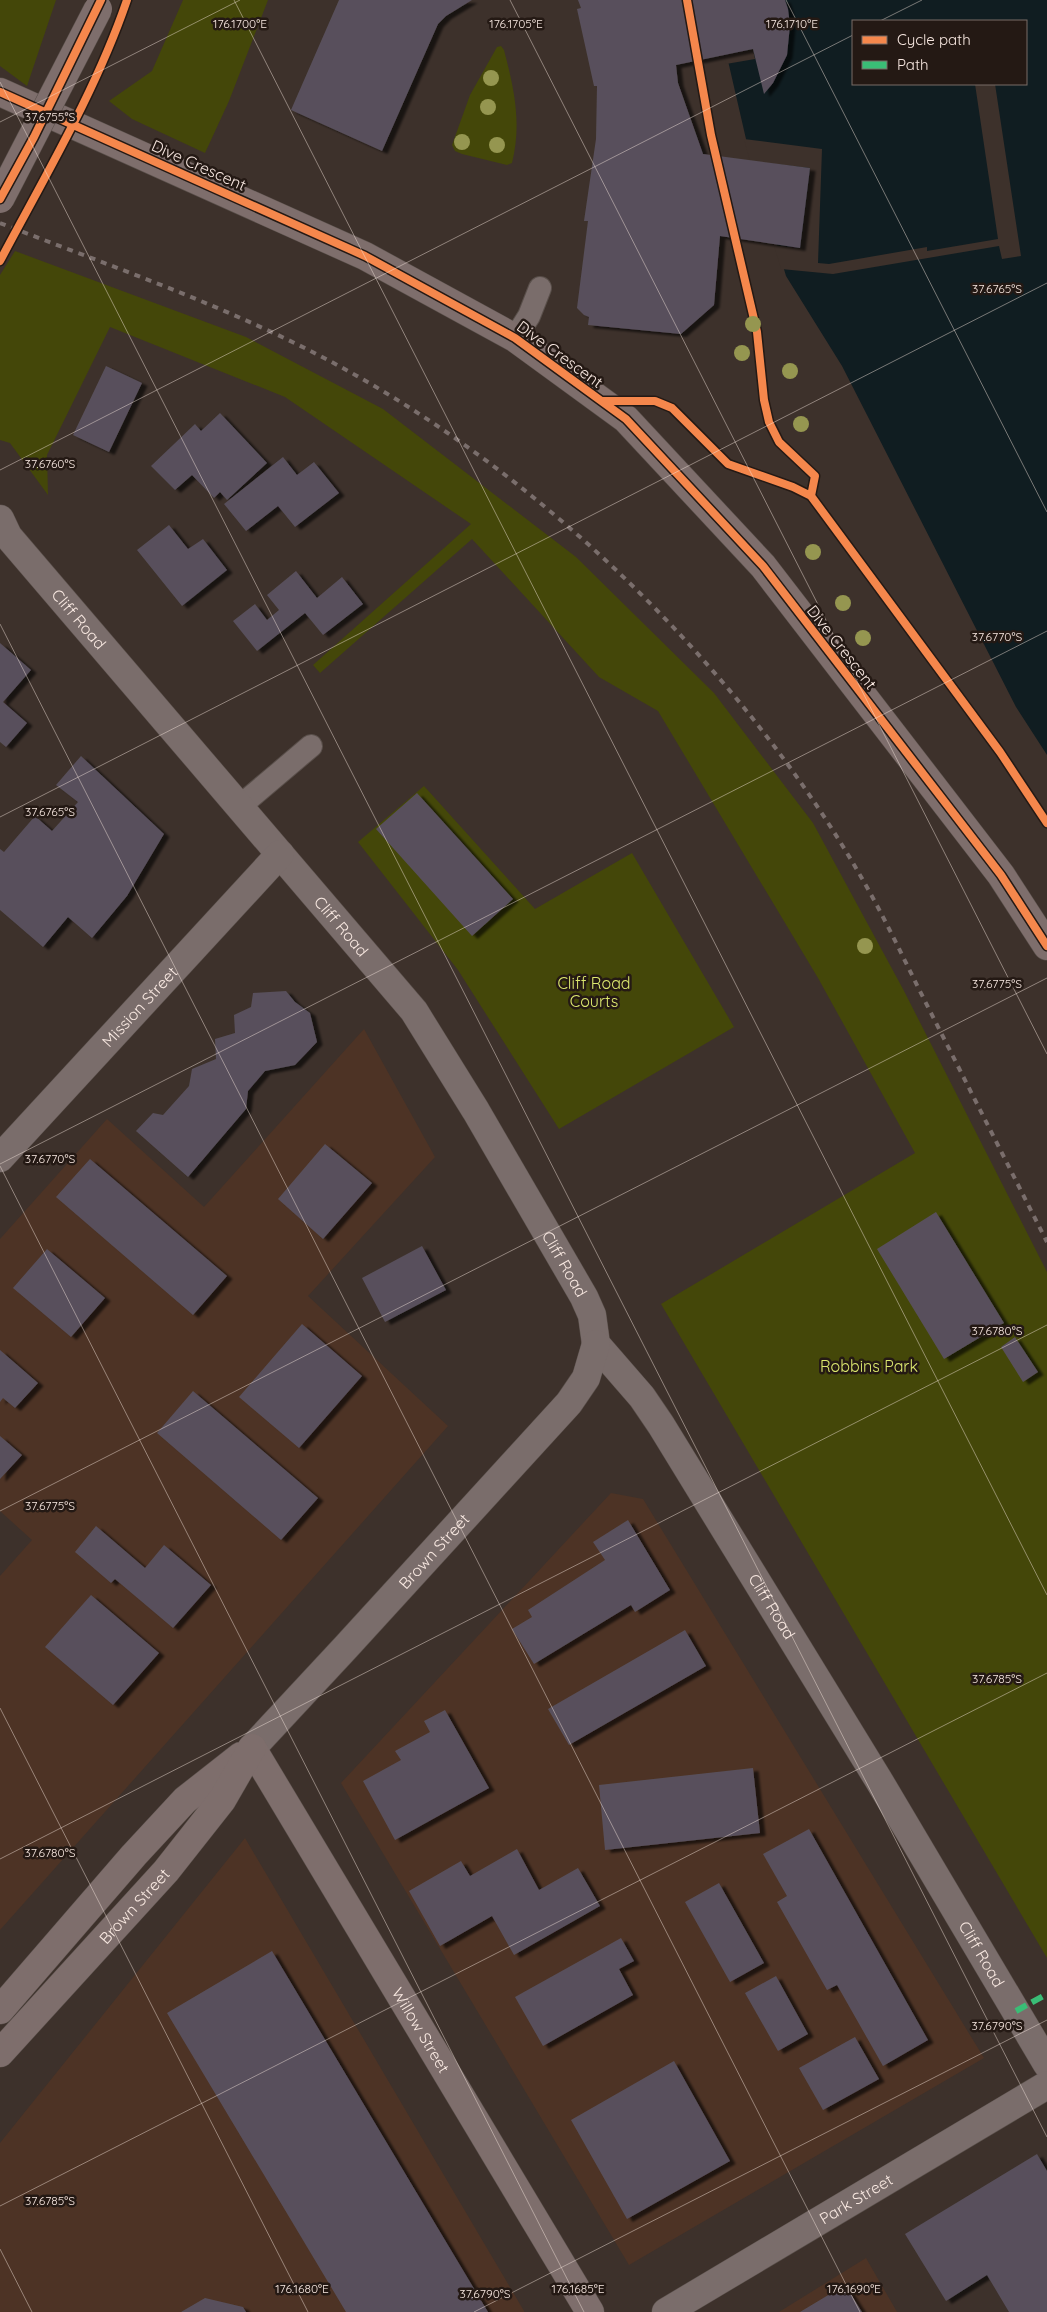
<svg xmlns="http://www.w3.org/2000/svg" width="1047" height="2312" font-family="Quicksand,sans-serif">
<defs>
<filter id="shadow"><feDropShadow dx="5.5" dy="3" stdDeviation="1" flood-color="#0009"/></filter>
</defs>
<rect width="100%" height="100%" fill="#3d312b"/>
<path fill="#4d3325" d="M 364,1029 L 435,1157 L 308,1296 L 448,1426 L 0,1930 L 0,1576 L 32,1540 L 0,1511 L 0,1239 L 107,1119 L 204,1207 Z
M 611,1493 L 643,1499 L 984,2058 L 629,2265 L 341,1783 Z
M 245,1838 L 524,2311 L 524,2312 L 0,2312 L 0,2143 Z
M 866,2258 L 897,2312 L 779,2312 Z"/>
<path fill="#444709" d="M 0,0 L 56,0 L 27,86 L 0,66 Z
M 183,0 L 268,0 L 229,101 L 205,153 L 132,119 L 109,101 L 152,71 Z
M 501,46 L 504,50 C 514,88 522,123 512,163 L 507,165 L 462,154 L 455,151 L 452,145 L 470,95 L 497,47 Z
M 15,251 L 246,337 L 383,409 L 576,557 L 714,693 L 813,823 L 903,989 L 1047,1272 L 1047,1958 L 661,1304 L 915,1153 L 818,978 L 658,711 L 599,677 L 472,539 L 320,673 L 313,665 L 471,524 L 285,397 L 110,327 L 47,455 L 48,495 L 10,443 L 0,440 L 0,275 Z
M 424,786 L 535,909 L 632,853 L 734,1027 L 559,1129 L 458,970 L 358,842 Z"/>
<path fill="#101d21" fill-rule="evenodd" d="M 714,0 L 1047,0 L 1047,755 L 1016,707 L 842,366 L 786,276 L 746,139 ZM 853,21 L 1026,21 L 1026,84 L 853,84 Z"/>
<path fill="#3d312b" d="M 753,49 L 755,59 L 726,64 L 724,55 Z
M 975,84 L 995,84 L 1021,256 L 1002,259 L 999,246 L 833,274 L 781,269 L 774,245 L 800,248 L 810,168 L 750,161 L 744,139 L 822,149 L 818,263 L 829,264 L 927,247 L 927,251 L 998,239 Z"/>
<path fill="#58505b" filter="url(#shadow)" d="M 339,0 L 472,0 L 446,16 L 438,24 L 382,151 L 291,110 Z
M 578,0 L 785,0 L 788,9 L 790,25 L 787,55 L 773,83 L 764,94 L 753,49 L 676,65 L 678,83 L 703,154 L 810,168 L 800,248 L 720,236 L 714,305 L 681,334 L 588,325 L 589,317 L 584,315 L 577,308 L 588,221 L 584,221 L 596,139 L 597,86 L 594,86 L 577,9 L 581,8 Z
M 106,366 L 142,383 L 109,452 L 73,435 Z
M 220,413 L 267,463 L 227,500 L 220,492 L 214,498 L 192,475 L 175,490 L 151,466 L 195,424 L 201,431 Z
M 283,457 L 297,475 L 314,462 L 339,493 L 295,527 L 278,506 L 246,531 L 224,504 Z
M 169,525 L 188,549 L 203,539 L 227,570 L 182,606 L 137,550 Z
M 296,571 L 317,598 L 342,577 L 363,604 L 323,635 L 305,613 L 257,651 L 233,621 L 255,604 L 267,620 L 279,610 L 267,595 Z
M 0,643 L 31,670 L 3,702 L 27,723 L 6,747 L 0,742 Z
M 81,756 L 164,834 L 127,896 L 92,938 L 68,917 L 43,947 L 0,910 L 0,849 L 4,852 L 35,816 L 52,831 L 78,802 L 56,785 Z
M 417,793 L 513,899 L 472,936 L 376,829 Z
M 286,991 L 295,1002 L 310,1013 L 317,1042 L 295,1065 L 265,1071 L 248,1091 L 246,1109 L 188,1177 L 136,1131 L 153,1113 L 163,1115 L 189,1086 L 192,1069 L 216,1059 L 215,1039 L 235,1033 L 234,1015 L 251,1007 L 253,993 Z
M 325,1144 L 372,1183 L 323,1239 L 278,1199 Z
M 90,1159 L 227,1276 L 193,1315 L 56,1197 Z
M 936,1212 L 1004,1323 L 944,1359 L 877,1249 Z
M 422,1246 L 446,1290 L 385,1322 L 362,1278 Z
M 47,1249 L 105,1298 L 71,1337 L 13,1288 Z
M 302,1324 L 362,1376 L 299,1448 L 239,1397 Z
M 1015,1337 L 1038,1372 L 1023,1382 L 1001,1347 Z
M 0,1350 L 38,1383 L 15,1408 L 3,1398 L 0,1402 Z
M 193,1391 L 318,1498 L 281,1540 L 157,1433 Z
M 0,1436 L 22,1455 L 0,1479 Z
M 628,1520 L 670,1590 L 635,1612 L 631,1605 L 534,1664 L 512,1629 L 532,1617 L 528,1610 L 605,1560 L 593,1542 Z
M 96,1526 L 145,1568 L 164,1545 L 211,1585 L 173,1628 L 115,1579 L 111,1583 L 75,1552 Z
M 91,1595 L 159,1653 L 113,1705 L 45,1647 Z
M 685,1630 L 706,1666 L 569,1745 L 548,1709 Z
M 445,1710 L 489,1788 L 395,1840 L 363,1781 L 401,1760 L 395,1751 L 430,1732 L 424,1721 Z
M 753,1768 L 760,1833 L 605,1850 L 599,1785 Z
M 809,1829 L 928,2040 L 883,2066 L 837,1985 L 827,1990 L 777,1902 L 787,1896 L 763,1854 Z
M 517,1849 L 539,1890 L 578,1868 L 600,1906 L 514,1955 L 492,1916 L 440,1946 L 409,1891 L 461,1861 L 470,1876 Z
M 719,1883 L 764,1963 L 730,1982 L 685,1902 Z
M 621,1938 L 634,1961 L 619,1969 L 633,1995 L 543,2046 L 515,1997 Z
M 272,1951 L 488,2312 L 346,2312 L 167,2013 Z
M 776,1976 L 808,2034 L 778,2051 L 745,1993 Z
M 855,2037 L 879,2079 L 823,2110 L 799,2068 Z
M 674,2061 L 730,2161 L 627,2219 L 571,2120 Z
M 1037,2154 L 1047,2171 L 1047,2312 L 1009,2312 L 987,2275 L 946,2301 L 905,2234 Z
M 845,2285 L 862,2312 L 800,2312 Z
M 205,2298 L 243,2307 L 246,2312 L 181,2312 Z"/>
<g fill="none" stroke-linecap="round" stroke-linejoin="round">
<defs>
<path id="lane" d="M 515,338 L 529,316 L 540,288
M 239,807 L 311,746"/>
<g id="street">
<path id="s1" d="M 0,519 L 8,536 L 414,1011 L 476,1111 L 584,1297 L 592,1315 L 596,1344 L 642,1397 L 661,1425 L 878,1779 L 1047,2064"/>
<path id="s2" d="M 0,1158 L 280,854"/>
<path id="s3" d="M 252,1748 L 346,1647 L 569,1403 L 586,1378 L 596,1344"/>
<path id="s4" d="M 666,2312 L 1047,2085"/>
</g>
<g id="secondary">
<path d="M 0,92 L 365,256 L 515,338 L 626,419 L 763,566 L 1001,875 L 1047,946"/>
<path id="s5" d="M 252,1748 L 590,2312"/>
<path d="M 0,2010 L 134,1855 L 185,1800 L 241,1756"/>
<path id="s6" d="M 0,2053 L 166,1871 L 222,1800 L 252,1748"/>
</g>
</defs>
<use href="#lane" stroke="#594f4a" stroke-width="24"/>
<use href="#street" stroke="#594f4a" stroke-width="29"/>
<use href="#secondary" stroke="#594f4a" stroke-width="29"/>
<use href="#lane" stroke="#7a6d6b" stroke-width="22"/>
<use href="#street" stroke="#7a6d6b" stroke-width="28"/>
<use href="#secondary" stroke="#7e6e6c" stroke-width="28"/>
<path stroke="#7a6e6c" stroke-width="4" stroke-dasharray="6 6" stroke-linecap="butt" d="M 0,223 C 120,270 245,312 357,376 C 558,490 750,681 864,882 C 888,924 908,968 930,1011 C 969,1088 1008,1165 1047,1242"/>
<defs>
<path id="secondary-bridge" d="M 0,199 L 98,9"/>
</defs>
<use href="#secondary-bridge" stroke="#594f4a" stroke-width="29" stroke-linecap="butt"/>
<use href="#secondary-bridge" stroke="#7e6e6c" stroke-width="28"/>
<path stroke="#3abd76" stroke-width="6" stroke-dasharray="12 6" stroke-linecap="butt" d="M 1016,2011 L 1047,1994"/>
<defs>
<path id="cycleway" d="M 687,0 L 711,135 L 757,332 L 764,400 L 769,422 L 779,442 L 815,476 L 811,496
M 0,92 L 365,256 L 515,338 L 626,419 L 763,566 L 1001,875 L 1047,946
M 0,199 L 34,137 L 101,0
M 0,261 C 45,176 96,91 127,0
M 603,401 L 655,401 L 672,408 L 728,464 L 793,487 L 811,496 L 1000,752 L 1047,823"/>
</defs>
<use href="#cycleway" stroke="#241914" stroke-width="11"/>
<use href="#cycleway" stroke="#f5874c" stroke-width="8"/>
</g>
<g fill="#959650">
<circle cx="491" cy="78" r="8"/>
<circle cx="488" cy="107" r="8"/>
<circle cx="462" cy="142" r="8"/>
<circle cx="497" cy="145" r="8"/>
<circle cx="753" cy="324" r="8"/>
<circle cx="742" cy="353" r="8"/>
<circle cx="790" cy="371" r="8"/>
<circle cx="801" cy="424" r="8"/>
<circle cx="813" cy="552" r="8"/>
<circle cx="843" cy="603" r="8"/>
<circle cx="863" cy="638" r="8"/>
<circle cx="865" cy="946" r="8"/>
</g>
<path fill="none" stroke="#f8e8e1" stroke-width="1" stroke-opacity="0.45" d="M 234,0 L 1047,1595M 510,0 L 1047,1054M 786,0 L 1047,512M 880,21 L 922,0M 0,82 L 1047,2137M 0,122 L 240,0M 0,470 L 853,35M 0,624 L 860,2312M 0,817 L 1047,283M 0,1164 L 1047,631M 0,1166 L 584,2312M 0,1511 L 1047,978M 0,1708 L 308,2312M 0,1859 L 1047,1325M 0,2206 L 1047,1673M 0,2249 L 32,2312M 474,2312 L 1047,2020"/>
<g text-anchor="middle" stroke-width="5" stroke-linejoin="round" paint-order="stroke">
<g font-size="16" fill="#f8e8e1" stroke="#241914">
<text transform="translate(199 165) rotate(24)" y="6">Dive Crescent</text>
<text transform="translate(560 354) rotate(36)" y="6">Dive Crescent</text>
<text dy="6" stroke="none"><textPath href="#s1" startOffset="128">Cliff Road</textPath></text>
<text transform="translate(842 647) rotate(52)" y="6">Dive Crescent</text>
<text dy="6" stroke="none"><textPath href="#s1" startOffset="532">Cliff Road</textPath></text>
<text dy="6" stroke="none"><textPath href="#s2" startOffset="206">Mission Street</textPath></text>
<text dy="6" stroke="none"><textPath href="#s1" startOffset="938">Cliff Road</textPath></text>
<text dy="6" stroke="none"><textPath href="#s3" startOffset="268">Brown Street</textPath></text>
<text dy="6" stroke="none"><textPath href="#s1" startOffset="1342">Cliff Road</textPath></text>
<text dy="6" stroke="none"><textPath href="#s6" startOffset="199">Brown Street</textPath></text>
<text dy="6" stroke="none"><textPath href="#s1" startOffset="1748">Cliff Road</textPath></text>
<text dy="6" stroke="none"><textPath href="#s5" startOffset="329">Willow Street</textPath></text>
<text dy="6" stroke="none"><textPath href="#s4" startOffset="221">Park Street</textPath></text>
</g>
<g font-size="16" fill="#dde96f" stroke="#241914">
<text x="594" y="989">Cliff Road<tspan x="594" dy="18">Courts</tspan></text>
<text x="869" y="1372">Robbins Park</text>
</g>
</g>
<g font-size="12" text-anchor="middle" fill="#f8e8e1" stroke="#241914" stroke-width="5" stroke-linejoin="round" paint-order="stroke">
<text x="240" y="28">176.1700°E</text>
<text x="516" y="28">176.1705°E</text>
<text x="792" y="28">176.1710°E</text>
<text x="50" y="121">37.6755°S</text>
<text x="997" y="293">37.6765°S</text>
<text x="50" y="468">37.6760°S</text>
<text x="997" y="641">37.6770°S</text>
<text x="50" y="816">37.6765°S</text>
<text x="997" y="988">37.6775°S</text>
<text x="50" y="1163">37.6770°S</text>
<text x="997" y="1335">37.6780°S</text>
<text x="50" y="1510">37.6775°S</text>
<text x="997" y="1683">37.6785°S</text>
<text x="50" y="1857">37.6780°S</text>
<text x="997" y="2030">37.6790°S</text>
<text x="50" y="2205">37.6785°S</text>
<text x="302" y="2293">176.1680°E</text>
<text x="578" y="2293">176.1685°E</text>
<text x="854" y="2293">176.1690°E</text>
<text x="485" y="2298">37.6790°S</text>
</g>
<rect x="852" y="20" width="175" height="65" fill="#241914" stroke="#796c66"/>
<rect x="862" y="36" width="25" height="8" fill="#f5874c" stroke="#796c66"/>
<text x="897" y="45" font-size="15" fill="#f8e8e1">Cycle path</text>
<rect x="862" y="61" width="25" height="8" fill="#3abd76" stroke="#796c66"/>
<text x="897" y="70" font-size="15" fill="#f8e8e1">Path</text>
</svg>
